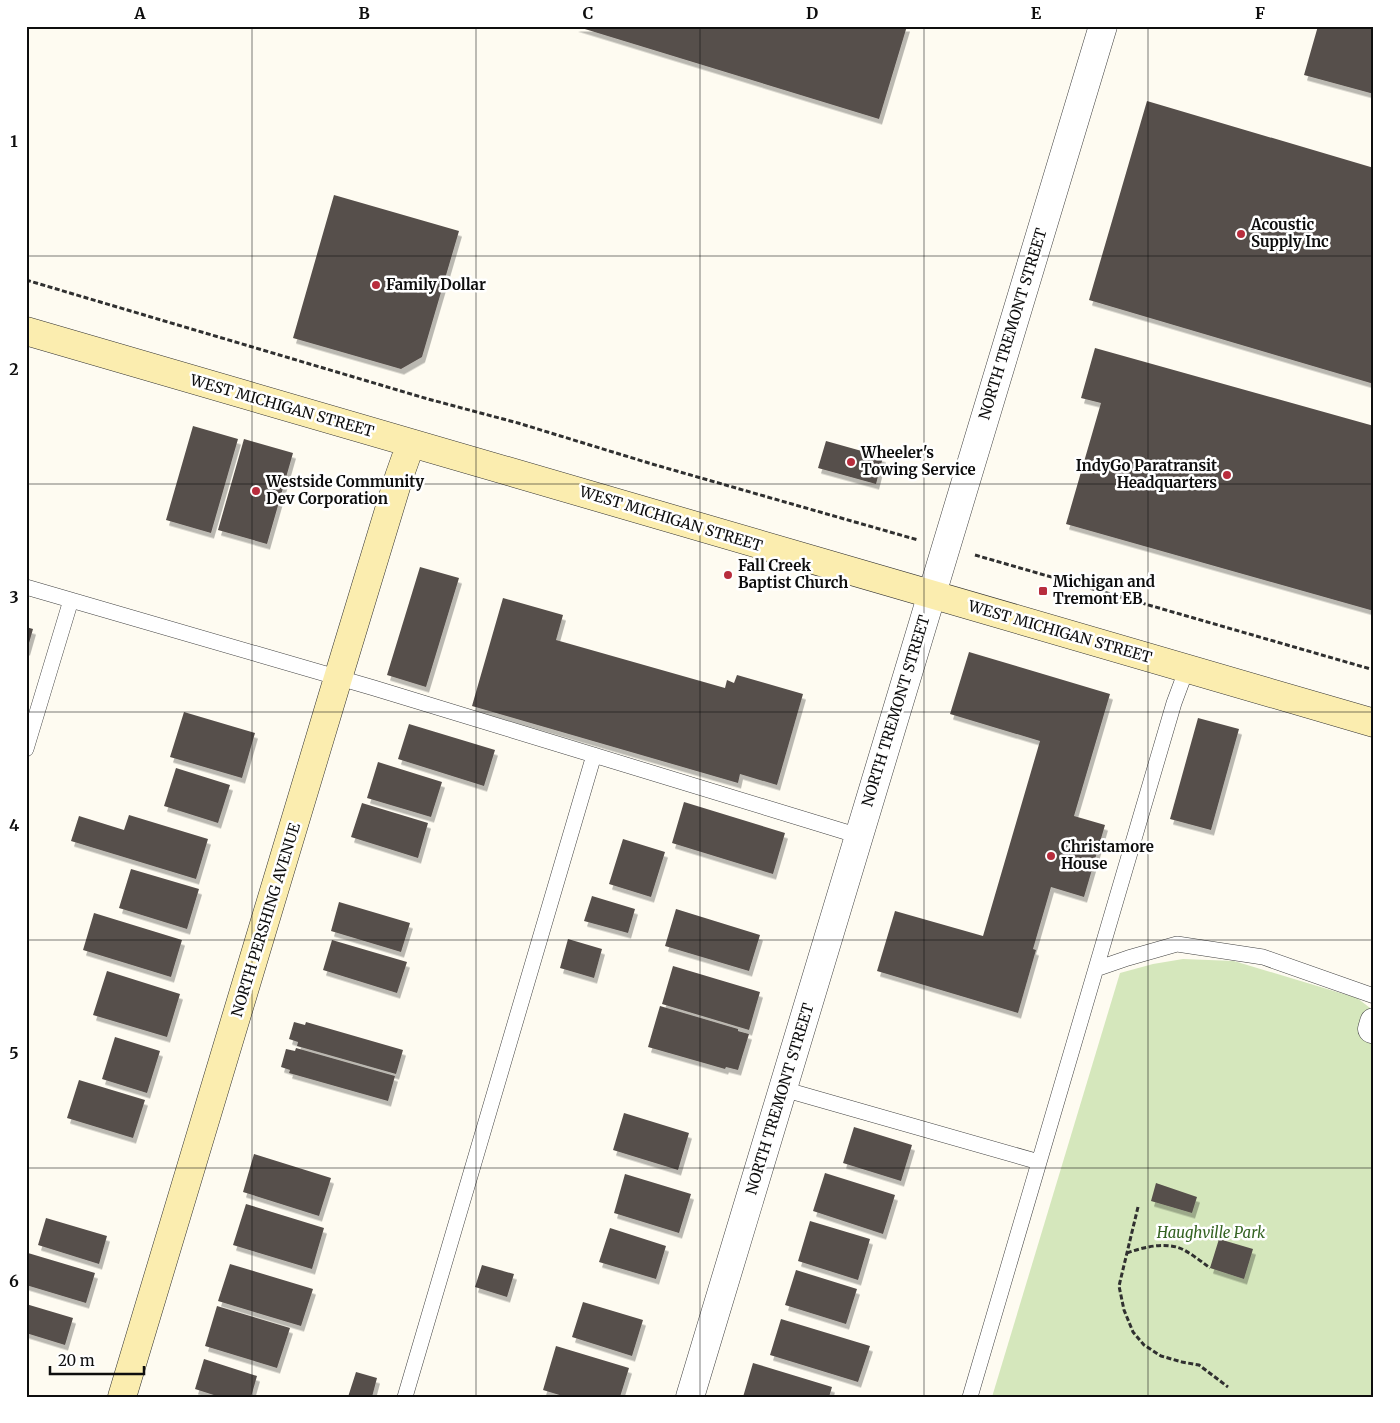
<svg xmlns="http://www.w3.org/2000/svg" width="1400" height="1423" font-family="Merriweather,serif">
<defs>
<filter id="shadow"><feDropShadow dx="3" dy="5.5" stdDeviation="0" flood-color="#0004"/></filter>
</defs>
<rect width="100%" height="100%" fill="#fefbf1"/>
<path fill="#d5e7bc" d="M 1183,959 L 1234,961 L 1357,998 L 1374,1011 L 1374,1397 L 992,1397 L 1120,973 L 1153,964 Z"/>
<path fill="#574f4b" filter="url(#shadow)" d="M 575,26 L 907,26 L 879,119 Z
M 1318,26 L 1374,26 L 1374,94 L 1304,75 Z
M 1147,101 L 1374,168 L 1374,384 L 1089,300 Z
M 334,195 L 459,231 L 422,357 L 401,369 L 293,338 Z
M 1095,348 L 1374,426 L 1374,611 L 1066,524 L 1101,403 L 1081,398 Z
M 193,426 L 238,439 L 211,533 L 166,520 Z
M 244,439 L 293,453 L 267,544 L 218,530 Z
M 826,441 L 883,457 L 876,484 L 818,468 Z
M 420,567 L 459,578 L 426,687 L 387,675 Z
M 503,598 L 563,615 L 556,640 L 725,688 L 727,680 L 734,683 L 737,675 L 803,694 L 777,785 L 740,774 L 738,783 L 472,706 Z
M 26,627 L 33,629 L 27,650 L 26,650 Z
M 969,652 L 1110,694 L 1074,816 L 1105,825 L 1084,897 L 1051,887 L 1033,949 L 1036,950 L 1018,1013 L 877,971 L 895,911 L 983,936 L 1040,741 L 950,714 Z
M 184,712 L 255,733 L 242,778 L 170,757 Z
M 1198,718 L 1239,729 L 1211,830 L 1170,819 Z
M 409,724 L 495,750 L 484,786 L 398,759 Z
M 378,762 L 442,782 L 431,817 L 367,798 Z
M 176,768 L 230,785 L 218,823 L 164,806 Z
M 684,802 L 785,833 L 773,874 L 672,843 Z
M 362,803 L 428,823 L 418,858 L 351,837 Z
M 129,815 L 208,839 L 196,879 L 71,841 L 79,816 L 124,830 Z
M 623,839 L 665,852 L 651,897 L 609,884 Z
M 131,869 L 199,889 L 187,929 L 119,908 Z
M 592,896 L 635,909 L 628,933 L 584,921 Z
M 339,902 L 410,923 L 401,952 L 331,931 Z
M 676,909 L 760,935 L 749,971 L 665,946 Z
M 94,913 L 182,940 L 171,977 L 83,950 Z
M 568,939 L 602,949 L 594,978 L 560,968 Z
M 332,940 L 407,962 L 397,993 L 323,970 Z
M 673,966 L 760,992 L 749,1030 L 662,1004 Z
M 107,971 L 180,994 L 167,1037 L 93,1015 Z
M 660,1006 L 738,1029 L 738,1031 L 749,1034 L 738,1070 L 726,1067 L 725,1069 L 648,1047 Z
M 294,1022 L 305,1025 L 306,1022 L 403,1050 L 396,1074 L 297,1046 L 298,1042 L 289,1039 Z
M 115,1037 L 160,1051 L 147,1093 L 102,1079 Z
M 296,1048 L 395,1076 L 388,1101 L 289,1073 L 290,1070 L 281,1067 L 286,1049 L 295,1051 Z
M 79,1080 L 145,1100 L 133,1138 L 67,1118 Z
M 624,1113 L 689,1133 L 678,1170 L 613,1150 Z
M 854,1127 L 912,1145 L 901,1181 L 843,1163 Z
M 254,1154 L 331,1178 L 319,1216 L 243,1192 Z
M 825,1173 L 895,1195 L 883,1234 L 813,1211 Z
M 625,1174 L 691,1194 L 679,1233 L 614,1213 Z
M 1156,1183 L 1197,1197 L 1192,1213 L 1151,1201 Z
M 246,1204 L 324,1228 L 312,1269 L 233,1245 Z
M 46,1218 L 107,1236 L 99,1264 L 38,1245 Z
M 810,1221 L 870,1239 L 858,1280 L 798,1261 Z
M 610,1228 L 666,1246 L 656,1279 L 599,1262 Z
M 1219,1239 L 1253,1249 L 1244,1279 L 1210,1268 Z
M 28,1253 L 95,1273 L 86,1303 L 26,1285 L 26,1259 Z
M 230,1264 L 313,1289 L 301,1326 L 218,1301 Z
M 482,1265 L 514,1274 L 507,1297 L 475,1287 Z
M 796,1270 L 857,1289 L 846,1324 L 785,1305 Z
M 583,1302 L 643,1320 L 632,1356 L 572,1337 Z
M 26,1304 L 73,1318 L 65,1345 L 26,1333 Z
M 217,1306 L 290,1328 L 277,1368 L 205,1346 Z
M 781,1319 L 870,1346 L 858,1382 L 770,1355 Z
M 556,1346 L 629,1368 L 620,1397 L 566,1397 L 543,1390 Z
M 204,1359 L 257,1376 L 251,1397 L 220,1397 L 195,1389 Z
M 753,1363 L 832,1387 L 829,1397 L 743,1397 Z
M 356,1372 L 377,1378 L 372,1397 L 348,1397 Z"/>
<g fill="none" stroke-linecap="round" stroke-linejoin="round">
<defs>
<path id="lane" d="M 26,587 L 374,688 L 859,836
M 26,749 L 71,600
M 1096,969 L 1128,958 L 1177,944 L 1263,957 L 1374,996
M 783,1089 L 1039,1162
M 405,1397 L 594,755
M 970,1397 L 1174,703 L 1187,668"/>
<path id="street" d="M 1372,1029 L 1374,1022
M 690,1397 L 1103,26"/>
<path id="secondary" d="M 26,331 L 1374,723
M 122,1397 L 338,678 L 399,477 L 411,443"/>
</defs>
<use href="#lane" stroke="#414141" stroke-width="16"/>
<use href="#street" stroke="#414141" stroke-width="29"/>
<use href="#secondary" stroke="#303030" stroke-width="29"/>
<path stroke="#303030" stroke-width="3" stroke-dasharray="5 2.5" stroke-linecap="butt" d="M 26,280 L 428,399 L 518,423 L 652,464 L 918,540
M 975,555 L 1374,670
M 1138,1207 L 1119,1286 L 1124,1310 L 1133,1332 L 1144,1345 L 1161,1356 L 1182,1362 L 1199,1365 L 1228,1387
M 1127,1253 C 1144,1247 1167,1241 1184,1250 C 1193,1255 1202,1262 1210,1268"/>
<use href="#lane" stroke="#fff" stroke-width="15"/>
<use href="#street" stroke="#fff" stroke-width="28"/>
<use href="#secondary" stroke="#fbedaf" stroke-width="28"/>
</g>
<path fill="none" stroke="#0e0e0e" stroke-width="1" stroke-opacity="0.55" d="M 252,26 L 252,1397M 476,26 L 476,1397M 700,26 L 700,1397M 924,26 L 924,1397M 1148,26 L 1148,1397M 26,256 L 1374,256M 26,484 L 1374,484M 26,712 L 1374,712M 26,940 L 1374,940M 26,1168 L 1374,1168"/>
<g fill="#b82d3d" stroke="#fff" stroke-width="2">
<circle cx="1241" cy="234" r="5"/>
<circle cx="376" cy="285" r="5"/>
<circle cx="851" cy="462" r="5"/>
<circle cx="1227" cy="475" r="5"/>
<circle cx="256" cy="491" r="5"/>
<circle cx="728" cy="575" r="5"/>
<rect x="1038" y="586" width="10" height="10" rx="2.5"/>
<circle cx="1051" cy="856" r="5"/>
</g>
<g text-anchor="middle" stroke-width="5" stroke-linejoin="round" paint-order="stroke">
<g font-size="15" font-weight="bold" fill="#0e0e0e" stroke="#fff" text-anchor="start">
<text x="1251" y="230">Acoustic<tspan x="1251" dy="17">Supply Inc</tspan></text>
<text x="386" y="290">Family Dollar</text>
<text x="861" y="458">Wheeler's<tspan x="861" dy="17">Towing Service</tspan></text>
<text x="1217" y="471" text-anchor="end">IndyGo Paratransit<tspan x="1217" dy="17">Headquarters</tspan></text>
<text x="266" y="487">Westside Community<tspan x="266" dy="17">Dev Corporation</tspan></text>
<text x="738" y="571">Fall Creek<tspan x="738" dy="17">Baptist Church</tspan></text>
<text x="1053" y="587">Michigan and<tspan x="1053" dy="17">Tremont EB</tspan></text>
<text x="1061" y="852">Christamore<tspan x="1061" dy="17">House</tspan></text>
</g>
<g font-size="15" fill="#0e0e0e" stroke="#fff">
<text transform="translate(1013 324) rotate(-73)" y="5">NORTH TREMONT STREET</text>
<text transform="translate(282 406) rotate(16)" y="5">WEST MICHIGAN STREET</text>
<text transform="translate(671 519) rotate(17)" y="5">WEST MICHIGAN STREET</text>
<text transform="translate(1060 632) rotate(16)" y="5">WEST MICHIGAN STREET</text>
<text transform="translate(896 711) rotate(-73)" y="5">NORTH TREMONT STREET</text>
<text transform="translate(266 920) rotate(-73)" y="5">NORTH PERSHING AVENUE</text>
<text transform="translate(780 1099) rotate(-73)" y="5">NORTH TREMONT STREET</text>
</g>
<g font-size="15" font-style="italic" fill="#346322" stroke="#fff">
<text x="1211" y="1238">Haughville Park</text>
</g>
</g>
<rect width="1400" height="1423" fill="none" stroke="#ffffff" stroke-width="55"/>
<path d="M50 1366v8h94v-8" fill="none" stroke="#0e0e0e" stroke-width="2.5"/>
<text x="58" y="1366" font-size="15" fill="#0e0e0e" stroke="#ffffff" stroke-width="4" paint-order="stroke">20 m</text>
<rect x="28" y="28" width="1344" height="1368" fill="none" stroke="#0e0e0e" stroke-width="2"/>
<g font-size="16" text-anchor="middle" font-weight="bold" fill="#0e0e0e">
<text x="140" y="19">A</text>
<text x="364" y="19">B</text>
<text x="588" y="19">C</text>
<text x="812" y="19">D</text>
<text x="1036" y="19">E</text>
<text x="1260" y="19">F</text>
<text x="14" y="147">1</text>
<text x="14" y="375">2</text>
<text x="14" y="603">3</text>
<text x="14" y="831">4</text>
<text x="14" y="1059">5</text>
<text x="14" y="1287">6</text>
</g>
</svg>
